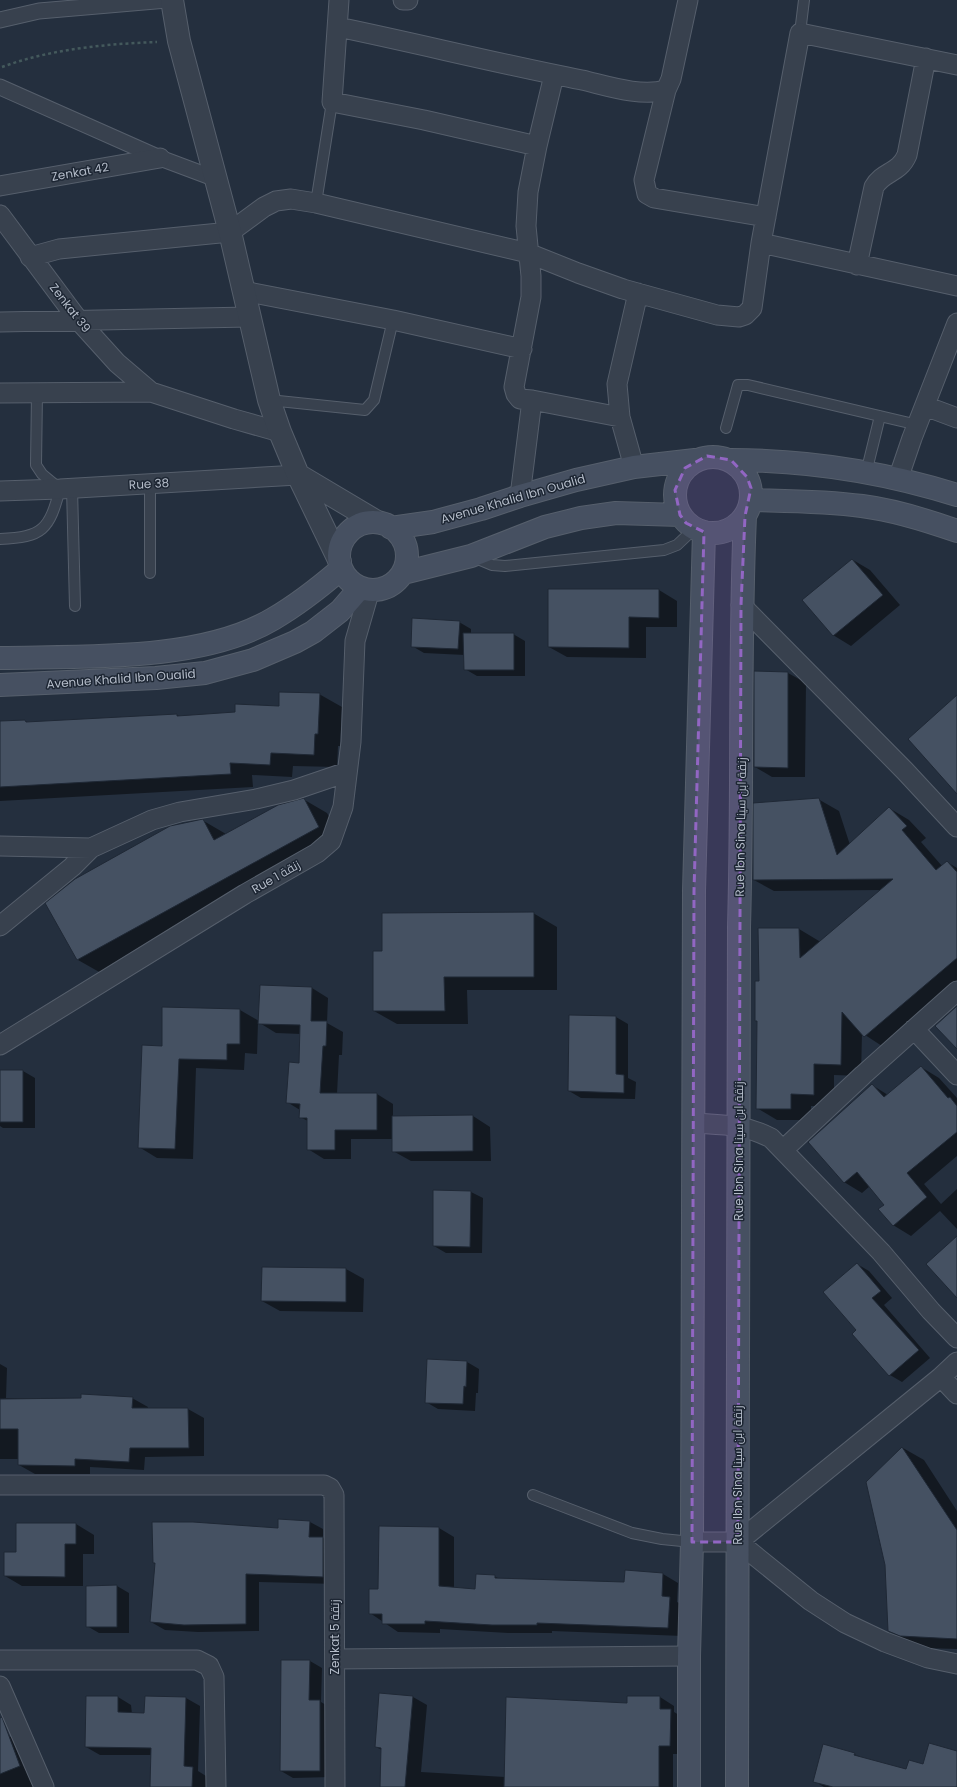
<svg xmlns="http://www.w3.org/2000/svg" width="957" height="1787" font-family="Poppins,Cairo,sans-serif">
<rect width="100%" height="100%" fill="#242f3e"/>
<path fill="#0007" d="M 853,560 L 870,570 L 900,605 L 851,646 L 833,635 Z
M 549,590 L 659,590 L 677,601 L 677,627 L 646,627 L 646,658 L 567,657 L 549,647 Z
M 459,622 L 471,629 L 471,634 L 513,634 L 525,641 L 525,676 L 477,676 L 465,669 L 465,655 L 424,653 L 412,646 Z
M 755,672 L 788,673 L 806,683 L 805,777 L 772,777 L 755,767 Z
M 319,694 L 342,707 L 340,746 L 338,746 L 337,767 L 293,766 L 292,777 L 252,775 L 253,787 L 0,801 L 0,722 L 25,721 L 29,723 L 177,715 L 180,716 L 236,713 L 280,707 Z
M 303,799 L 327,813 L 342,840 L 101,973 L 78,960 L 202,820 L 226,834 Z
M 818,799 L 839,811 L 850,845 L 889,808 L 909,820 L 926,838 L 921,842 L 942,866 L 947,862 L 957,868 L 957,986 L 885,1048 L 862,1033 L 861,1076 L 834,1075 L 834,1106 L 811,1106 L 811,1120 L 777,1120 L 757,1108 L 758,1022 L 756,1021 L 760,982 L 759,929 L 799,929 L 819,941 L 819,943 L 881,890 L 774,891 L 754,880 Z
M 533,913 L 557,927 L 557,990 L 467,990 L 468,1024 L 397,1024 L 374,1011 L 383,952 Z
M 312,988 L 328,998 L 327,1023 L 343,1032 L 342,1055 L 339,1055 L 337,1094 L 377,1094 L 393,1104 L 393,1117 L 473,1116 L 490,1127 L 491,1161 L 411,1161 L 393,1151 L 393,1139 L 351,1139 L 351,1159 L 324,1159 L 308,1149 L 308,1121 L 300,1117 L 300,1110 L 287,1102 L 300,1064 L 301,1034 L 276,1033 L 258,1022 L 257,1054 L 245,1053 L 244,1070 L 196,1068 L 193,1159 L 157,1158 L 139,1147 L 163,1047 L 240,1010 L 259,1021 Z
M 570,1016 L 616,1017 L 628,1024 L 628,1078 L 636,1082 L 635,1099 L 581,1098 L 569,1091 Z
M 921,1067 L 939,1078 L 957,1098 L 957,1156 L 924,1184 L 941,1204 L 957,1189 L 957,1229 L 940,1211 L 911,1236 L 893,1225 L 885,1205 L 870,1186 L 862,1193 L 844,1182 L 872,1085 L 888,1095 Z
M 0,1071 L 23,1071 L 35,1078 L 35,1128 L 3,1128 L 0,1126 Z
M 471,1192 L 483,1198 L 482,1253 L 446,1253 L 434,1246 Z
M 857,1264 L 869,1271 L 892,1298 L 884,1305 L 930,1358 L 902,1382 L 890,1375 L 857,1330 Z
M 263,1268 L 346,1269 L 364,1279 L 363,1312 L 280,1311 L 262,1301 Z
M 427,1360 L 467,1362 L 479,1369 L 478,1393 L 476,1393 L 475,1411 L 438,1409 L 426,1402 Z
M 0,1364 L 7,1368 L 6,1398 L 132,1398 L 148,1407 L 148,1409 L 188,1409 L 204,1418 L 204,1456 L 145,1457 L 144,1470 L 90,1467 L 90,1474 L 35,1474 L 19,1465 L 19,1459 L 0,1459 Z
M 903,1448 L 924,1460 L 957,1511 L 957,1649 L 923,1648 L 911,1643 L 889,1631 Z
M 310,1522 L 323,1529 L 323,1538 L 336,1546 L 337,1584 L 259,1582 L 259,1631 L 198,1632 L 165,1630 L 151,1622 L 155,1564 L 154,1563 Z
M 17,1524 L 76,1524 L 94,1535 L 94,1554 L 83,1554 L 83,1586 L 22,1586 L 5,1576 L 17,1553 Z
M 439,1528 L 454,1537 L 454,1588 L 476,1590 L 494,1576 L 500,1579 L 625,1583 L 663,1574 L 678,1583 L 677,1602 L 685,1606 L 683,1636 L 552,1631 L 552,1633 L 508,1633 L 440,1629 L 440,1633 L 398,1632 L 370,1613 L 379,1590 Z
M 117,1586 L 129,1593 L 129,1633 L 99,1633 L 87,1626 L 87,1587 Z
M 310,1661 L 322,1668 L 321,1702 L 331,1708 L 332,1777 L 293,1778 L 281,1771 Z
M 118,1697 L 131,1705 L 132,1714 L 145,1714 L 186,1698 L 200,1706 L 198,1771 L 206,1776 L 206,1787 L 151,1787 L 152,1755 L 100,1755 L 86,1747 Z
M 413,1697 L 427,1705 L 421,1772 L 505,1777 L 628,1704 L 660,1697 L 674,1706 L 674,1712 L 684,1718 L 684,1754 L 673,1754 L 673,1787 L 381,1787 L 382,1750 L 376,1747 Z
M 9,1736 L 26,1746 L 36,1776 L 30,1779 L 33,1787 L 0,1787 L 0,1739 Z
M 957,1752 L 957,1787 L 824,1787 L 814,1781 L 854,1754 L 863,1758 L 907,1770 Z"/>
<path fill="#455162" stroke="#1f2835" d="M 852,559 L 883,595 L 833,636 L 802,600 Z
M 548,589 L 659,589 L 659,618 L 629,617 L 629,648 L 548,647 Z
M 412,618 L 460,621 L 458,649 L 411,647 Z
M 463,633 L 514,633 L 514,670 L 464,670 Z
M 754,671 L 788,672 L 788,768 L 754,767 Z
M 279,692 L 320,693 L 318,734 L 315,734 L 314,755 L 271,753 L 270,765 L 230,763 L 231,774 L 0,787 L 0,721 L 25,720 L 26,722 L 177,714 L 177,716 L 235,712 L 235,704 L 279,706 Z
M 957,695 L 957,794 L 908,739 Z
M 304,798 L 319,827 L 77,960 L 45,903 L 75,879 L 170,826 L 203,819 L 214,840 L 278,805 Z
M 819,798 L 837,855 L 889,807 L 907,826 L 902,830 L 936,870 L 947,861 L 957,872 L 957,958 L 864,1037 L 842,1012 L 841,1065 L 814,1064 L 814,1095 L 791,1094 L 791,1109 L 756,1109 L 757,1021 L 755,1021 L 755,981 L 759,981 L 758,928 L 799,928 L 800,958 L 893,879 L 753,880 L 753,803 Z
M 534,912 L 534,977 L 444,977 L 445,1011 L 373,1011 L 373,951 L 382,951 L 382,913 Z
M 260,985 L 312,987 L 311,1021 L 327,1021 L 326,1046 L 323,1046 L 320,1093 L 377,1093 L 377,1130 L 335,1130 L 335,1150 L 307,1150 L 307,1118 L 299,1118 L 300,1104 L 286,1103 L 289,1062 L 299,1063 L 300,1025 L 258,1024 Z
M 957,1006 L 957,1049 L 935,1026 Z
M 162,1007 L 240,1009 L 240,1044 L 227,1044 L 227,1060 L 179,1059 L 175,1149 L 138,1148 L 142,1045 L 162,1046 Z
M 569,1015 L 616,1016 L 616,1074 L 624,1075 L 624,1093 L 568,1091 Z
M 921,1066 L 948,1098 L 950,1097 L 957,1106 L 957,1132 L 907,1173 L 927,1197 L 893,1226 L 878,1209 L 884,1205 L 857,1172 L 844,1183 L 808,1142 L 872,1084 L 884,1097 Z
M 0,1070 L 23,1070 L 23,1122 L 0,1122 Z
M 473,1115 L 473,1151 L 392,1152 L 392,1116 Z
M 433,1190 L 471,1191 L 470,1247 L 433,1246 Z
M 957,1236 L 957,1298 L 926,1264 Z
M 857,1263 L 881,1291 L 872,1298 L 919,1350 L 889,1376 L 852,1334 L 856,1330 L 823,1292 Z
M 262,1267 L 346,1268 L 346,1302 L 261,1301 Z
M 427,1359 L 467,1361 L 466,1387 L 464,1386 L 463,1404 L 425,1403 Z
M 81,1394 L 133,1397 L 132,1408 L 188,1408 L 189,1448 L 130,1448 L 129,1462 L 75,1459 L 75,1466 L 18,1465 L 18,1429 L 0,1429 L 0,1399 L 81,1398 Z
M 902,1447 L 957,1530 L 957,1639 L 900,1636 L 888,1631 L 885,1565 L 866,1482 Z
M 278,1519 L 310,1521 L 309,1537 L 323,1537 L 323,1577 L 246,1574 L 246,1624 L 184,1625 L 150,1622 L 155,1563 L 153,1563 L 152,1522 L 193,1522 L 278,1528 Z
M 16,1523 L 76,1523 L 76,1544 L 65,1544 L 65,1577 L 4,1576 L 4,1552 L 16,1552 Z
M 379,1526 L 439,1527 L 439,1586 L 475,1589 L 476,1574 L 495,1575 L 495,1578 L 624,1582 L 625,1570 L 663,1573 L 662,1596 L 670,1597 L 668,1628 L 537,1623 L 537,1625 L 492,1625 L 425,1621 L 425,1624 L 382,1624 L 382,1614 L 369,1614 L 369,1589 L 378,1589 Z
M 117,1585 L 117,1627 L 86,1627 L 86,1586 Z
M 281,1660 L 310,1660 L 309,1700 L 320,1700 L 320,1771 L 280,1771 Z
M 379,1693 L 413,1696 L 405,1787 L 380,1787 L 381,1748 L 375,1747 Z
M 86,1696 L 118,1696 L 118,1712 L 144,1713 L 145,1696 L 186,1697 L 184,1766 L 193,1767 L 192,1787 L 150,1787 L 151,1748 L 85,1747 Z
M 627,1696 L 660,1696 L 660,1709 L 671,1709 L 670,1746 L 659,1746 L 659,1787 L 504,1787 L 506,1697 L 627,1703 Z
M 2,1717 L 20,1766 L 0,1774 L 0,1718 Z
M 929,1743 L 957,1751 L 957,1787 L 833,1787 L 813,1782 L 823,1744 L 855,1753 L 854,1755 L 906,1769 L 909,1760 L 923,1764 Z"/>
<g fill="none" stroke-linecap="round" stroke-linejoin="round">
<defs>
<path id="service" d="M 800,33 L 804,0
M 316,203 L 332,102
M 269,400 L 365,410 L 374,400 L 393,320
M 726,428 L 738,385 L 748,385 L 918,425
M 866,473 L 880,416
M 150,483 L 150,573
M 72,488 L 75,606
M 0,539 C 43,537 49,530 60,489 L 42,474 L 36,465 L 37,393
M 473,557 L 492,565 L 505,566 L 664,550 L 677,545 L 695,528
M 533,1495 L 632,1533 L 662,1539 L 692,1542"/>
<path id="pedestrian" d="M 0,20 L 39,11 L 167,0
M 0,87 L 160,158 L 216,179"/>
<path id="minor" d="M 339,0 L 332,102 L 424,120 L 537,146
M 403,0 L 408,0
M 338,27 C 420,44 500,64 582,80 C 608,86 640,97 666,90 L 671,79 L 688,0
M 666,90 L 644,180 L 647,194 L 654,198 L 766,217
M 0,186 L 160,158
M 0,215 L 79,321 L 117,363 L 151,392 L 234,419 L 280,432
M 761,243 L 957,286
M 30,257 L 59,249 L 230,232 L 264,207 L 276,201 L 291,199 L 316,203 L 528,253 L 578,273 L 623,289 L 717,315 L 739,317 L 745,315 L 752,308 L 761,243 L 800,33 L 957,65
M 857,265 L 874,187 C 883,171 899,174 907,155 L 926,58
M 243,291 L 393,320 L 522,349
M 0,322 L 249,317
M 0,393 L 151,392
M 532,400 L 620,417
M 925,406 L 957,418
M 634,467 L 620,417 L 617,384 L 638,293
M 898,479 L 912,438 L 957,323
M 0,491 L 60,489 L 298,475
M 520,496 L 532,400 L 520,399 L 516,394 L 514,387 L 531,297 L 531,276 L 526,226 L 528,192 L 537,146 L 554,75
M 741,605 L 905,771 L 957,827
M 0,846 L 91,848 L 152,820 L 180,812 L 256,799 L 294,790 L 347,772
M 0,926 L 72,867 L 91,848
M 914,1029 L 957,1075
M 0,1045 L 245,894 L 317,853 L 331,841 L 343,807 L 351,742 L 355,641 L 370,589
M 694,1123 C 723,1125 744,1124 771,1138 L 881,1252 L 931,1311 L 957,1338
M 783,1150 L 863,1075 L 957,991
M 941,1377 L 957,1394
M 0,1485 L 324,1485 L 330,1488 L 334,1495 L 335,1787
M 692,1542 L 738,1542 L 811,1601 L 845,1623 L 885,1642 L 928,1658 L 957,1664
M 738,1542 L 941,1377 L 957,1362
M 335,1659 L 689,1656
M 0,1660 L 197,1660 L 209,1666 L 214,1677 L 216,1787
M 0,1686 L 44,1787"/>
<path id="tertiary" d="M 172,0 L 179,41 L 230,232 L 269,400 L 280,432 L 298,475 L 340,562
M 298,475 L 377,522"/>
<path id="secondary" d="M675 495a38 38 0 1 1 76 0a38 38 0 1 1-76 0Z
M 731,460 C 807,460 884,472 957,495
M 751,500 C 788,501 825,501 862,506 C 894,510 926,520 957,531
M339 556a34 34 0 1 1 68 0a34 34 0 1 1-68 0Z
M 391,528 L 433,522 L 481,509 L 520,496 L 576,480 L 634,467 L 695,460
M 403,573 L 471,556 L 545,527 L 581,518 L 616,513 L 680,515
M 0,658 C 83,656 201,662 273,619 C 297,605 320,587 341,569
M 0,685 L 156,678 L 205,673 L 253,660 L 295,642 L 313,632 L 340,611 L 360,588
M 689,1787 L 689,1656 L 692,1542 L 694,891 L 704,532
M 737,1787 L 739,927 C 743,790 739,653 745,516"/>
</defs>
<use href="#service" stroke="#565f6c" stroke-width="12"/>
<use href="#pedestrian" stroke="#565f6c" stroke-width="17"/>
<use href="#minor" stroke="#565f6c" stroke-width="21"/>
<use href="#tertiary" stroke="#565f6c" stroke-width="24"/>
<use href="#secondary" stroke="#565f6c" stroke-width="24"/>
<path stroke="#44595c" stroke-width="2.5" stroke-dasharray="3 3" stroke-linecap="butt" d="M 2,67 C 51,49 105,44 157,42"/>
<use href="#service" stroke="#38414e" stroke-width="10"/>
<use href="#pedestrian" stroke="#38414e" stroke-width="15"/>
<use href="#minor" stroke="#38414e" stroke-width="19"/>
<use href="#tertiary" stroke="#38414e" stroke-width="22"/>
<use href="#secondary" stroke="#465061" stroke-width="22"/>
</g>
<path fill="#9266c3" fill-opacity="0.2" stroke="#9266c3" stroke-width="3" stroke-dasharray="8 5" stroke-linejoin="round" d="M 707,456 L 731,460 L 747,477 L 751,488 L 745,516 L 741,605 L 738,1542 L 692,1542 L 694,891 L 704,532 L 686,523 L 680,515 L 675,490 L 685,468 Z"/>
<g text-anchor="middle" stroke-width="3" stroke-linejoin="round" paint-order="stroke">
<g font-size="12" fill="#b4bcc9" stroke="#1d2633">
<text transform="translate(80 172) rotate(-10)" y="4">Zenkat 42</text>
<text transform="translate(70 308) rotate(52)" y="4">Zenkat 39</text>
<text transform="translate(149 484) rotate(-3)" y="4">Rue 38</text>
<text transform="translate(513 499) rotate(-16)" y="4">Avenue Khalid Ibn Oualid</text>
<text transform="translate(121 679) rotate(-4)" y="4">Avenue Khalid Ibn Oualid</text>
<text transform="translate(741 827) rotate(-89)" y="4">Rue Ibn Sina زنقة ابن سينا</text>
<text transform="translate(276 877) rotate(-30)" y="4">Rue 1 زنقة</text>
<text transform="translate(739 1151) rotate(-90)" y="4">Rue Ibn Sina زنقة ابن سينا</text>
<text transform="translate(738 1475) rotate(-90)" y="4">Rue Ibn Sina زنقة ابن سينا</text>
<text transform="translate(335 1637) rotate(-90)" y="4">Zenkat 5 زنقة</text>
</g>
</g>
</svg>
